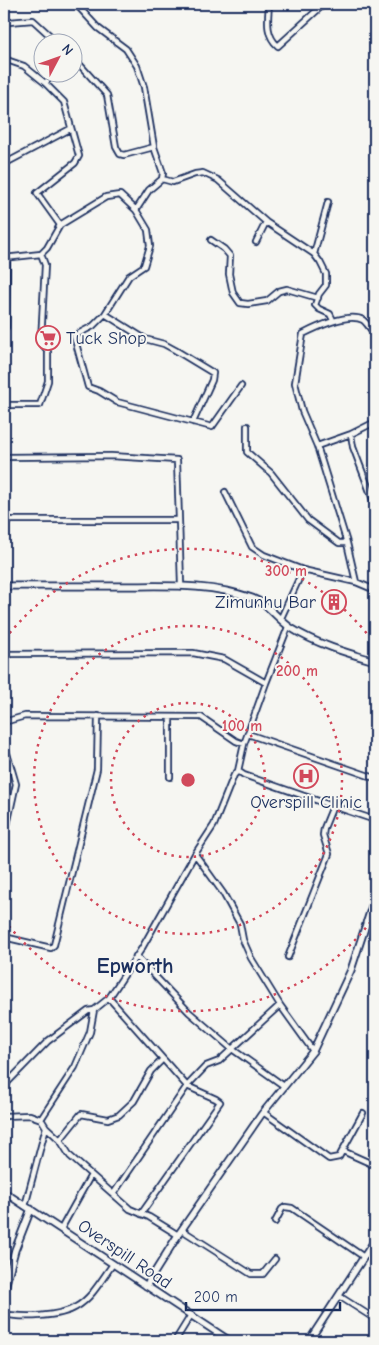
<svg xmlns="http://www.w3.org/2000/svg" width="379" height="1345" font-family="'Comic Neue',sans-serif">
<rect width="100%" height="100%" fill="#f6f6f2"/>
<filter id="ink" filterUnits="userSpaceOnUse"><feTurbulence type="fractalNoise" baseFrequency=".02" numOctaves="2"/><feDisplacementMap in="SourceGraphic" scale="10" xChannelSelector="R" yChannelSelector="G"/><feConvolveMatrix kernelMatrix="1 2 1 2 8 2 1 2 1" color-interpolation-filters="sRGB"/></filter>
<g filter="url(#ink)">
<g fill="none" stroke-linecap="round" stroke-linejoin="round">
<defs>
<path id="minor" d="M 76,4 L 98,28 L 126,49 L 137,66 L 144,87 L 154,147 L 163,173 L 162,179 L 149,190 L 136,210
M 269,4 C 268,19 265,35 278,46 L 324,4
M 9,22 L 33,20 L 57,42
M 72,56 L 107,95 L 116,147 L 120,154 L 124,155 L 154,147
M 4,59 L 24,66 L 45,83 L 64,102 L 79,156 L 75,163 L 37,193 L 60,225
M 45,83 L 56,72
M 4,164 L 70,129
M 162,179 L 173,182 L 195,174 L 203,173 L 218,180 L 266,222 L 314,254 L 320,262 L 326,274 L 326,285 L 319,294 L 315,305 L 319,309 L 330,314 L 333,320
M 211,240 L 224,249 L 230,256 L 229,274 L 233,293 L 240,303 L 248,304 L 267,301 L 279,291 L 287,289 L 318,298
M 256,242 L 266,222
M 314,254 L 328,202
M 4,258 L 41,254 L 47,248 L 60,225 L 106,197 L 120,195 L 136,210 L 148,230 L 150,246 L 144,266 L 129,276 L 105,314 L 93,326 L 74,336 L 88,387 L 99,391 L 117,402 L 212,427 L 241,386
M 105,314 L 145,339 L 164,344 L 175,350 L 213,373 L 212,380 L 193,422
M 6,327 L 7,258
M 4,405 L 40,405 L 48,381 L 48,352 L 41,341 L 45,265 L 41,254
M 247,426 L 247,452 L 271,473 L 308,520 L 339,543 L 347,543
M 351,434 L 353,447 L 375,505
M 317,446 L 351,434 L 375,422
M 4,457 L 111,456 L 177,460 L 179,520
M 225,492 L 252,547 L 264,555 L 303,570 L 356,582 L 375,590
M 4,520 L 179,520 L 181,585
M 356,582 L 347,543 L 317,446 L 302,411 L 295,383 L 303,334 C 317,327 348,312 363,320 C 367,323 372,331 375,335
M 281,618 L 303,570
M 288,627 L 266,683 L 244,744 L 238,771 L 244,775 L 333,806 L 375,820
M 4,654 L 193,653 L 224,659 L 266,683
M 4,722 L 25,716 L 201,717 L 236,741 L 244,744
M 248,734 L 375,778
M 4,743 L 16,784 L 4,839
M 170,777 L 170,717
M 195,854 L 223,893 L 240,924 L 243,940 L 251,958 L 280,1005 L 313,1051
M 366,922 L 375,926
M 4,937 L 51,948 L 54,945 L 97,769 L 98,716
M 136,956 L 189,1012 L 232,1049 L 284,1086
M 288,957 L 329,854 L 323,835 L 324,828 L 333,806
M 109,998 L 187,1086 L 216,1099 L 220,1102 L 141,1214
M 4,1090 L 8,1082 L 48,1041 L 88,1011 L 94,1010
M 263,1112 L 329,1159 L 339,1157 L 363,1113
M 4,1116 L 30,1115 L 41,1119 L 75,1067 L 90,1032 L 94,1010 L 109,998 L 142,948 L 195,854 L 214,825 L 234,775 L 238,771
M 46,1127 L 60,1140 L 70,1156 L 130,1209 L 149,1217 L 178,1235
M 60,1140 L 81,1114 L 108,1119 L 119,1115 L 134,1101 L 151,1071 L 163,1059
M 343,1151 L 372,1164
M 114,1193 L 187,1086 L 206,1066 L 219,1061 L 280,1005
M 25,1206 L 46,1127 L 41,1119
M 275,1222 L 282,1209 L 285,1207 L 292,1208 L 364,1257
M 61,1229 L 91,1175
M 182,1230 L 251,1274 L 263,1274 L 275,1259
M 339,1296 L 375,1319
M 4,1314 C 22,1318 60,1317 76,1307 C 92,1298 102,1279 113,1264
M 175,1341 L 191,1315"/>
<path id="tertiary" d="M 4,586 C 43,586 82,586 121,586 C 166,586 209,583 252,598 C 269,604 277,619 291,628 C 316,644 347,653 375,661
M 4,1192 L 230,1341
M 146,1286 L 178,1235 L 261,1115 L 313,1051 L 351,970 L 375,897
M 4,1291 L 15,1250 L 31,1209
M 309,1341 L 375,1240"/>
</defs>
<use href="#minor" stroke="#1b2f5e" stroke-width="8"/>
<use href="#tertiary" stroke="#1b2f5e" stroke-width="9"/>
<use href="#minor" stroke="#f6f6f2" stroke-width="4.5"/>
<use href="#tertiary" stroke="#f6f6f2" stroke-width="5.5"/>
</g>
</g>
<g fill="none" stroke="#d1495b" stroke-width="2.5" stroke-dasharray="2.5 5">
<circle cx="188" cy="780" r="77"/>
<circle cx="188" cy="780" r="154"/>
<path d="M375 916A231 231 0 0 1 5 921M5 639A231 231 0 0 1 375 644"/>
</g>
<defs>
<symbol id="supermarket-ring" viewBox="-11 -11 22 22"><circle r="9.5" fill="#f6f6f2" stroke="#d1495b" stroke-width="1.5"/><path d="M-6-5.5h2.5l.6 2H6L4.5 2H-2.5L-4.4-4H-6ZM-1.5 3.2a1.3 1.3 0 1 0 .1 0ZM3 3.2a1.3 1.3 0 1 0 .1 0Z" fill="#d1495b"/></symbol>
<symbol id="building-ring" viewBox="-11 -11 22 22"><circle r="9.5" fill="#f6f6f2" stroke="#d1495b" stroke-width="1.5"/><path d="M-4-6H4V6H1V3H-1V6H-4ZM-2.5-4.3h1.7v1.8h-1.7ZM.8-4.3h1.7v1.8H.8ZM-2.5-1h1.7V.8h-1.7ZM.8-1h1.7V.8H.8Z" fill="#d1495b"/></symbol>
<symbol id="hospital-ring" viewBox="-11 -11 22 22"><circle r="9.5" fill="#f6f6f2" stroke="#d1495b" stroke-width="1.5"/><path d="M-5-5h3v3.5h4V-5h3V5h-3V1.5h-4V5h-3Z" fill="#d1495b"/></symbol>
</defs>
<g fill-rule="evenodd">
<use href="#supermarket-ring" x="34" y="324" width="28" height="28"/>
<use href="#building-ring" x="320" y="588" width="28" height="28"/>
<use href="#hospital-ring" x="292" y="762" width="28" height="28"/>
</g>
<g text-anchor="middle" stroke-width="4" stroke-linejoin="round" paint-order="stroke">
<g font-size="18" fill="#1b2f5e" stroke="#f6f6f2" text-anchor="start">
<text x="66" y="344">Tuck Shop</text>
<text x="316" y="608" text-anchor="end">Zimunhu Bar</text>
<text x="306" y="808" text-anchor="middle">Overspill Clinic</text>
</g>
<g font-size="18" fill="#1b2f5e" stroke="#f6f6f2">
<text transform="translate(125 1254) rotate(34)" y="6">Overspill Road</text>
</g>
<g font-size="22" font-weight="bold" fill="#1b2f5e" stroke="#f6f6f2">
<text x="135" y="973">Epworth</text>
</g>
</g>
<circle cx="188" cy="780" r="8" fill="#d1495b" stroke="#f6f6f2" stroke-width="2.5"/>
<g font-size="15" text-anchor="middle" font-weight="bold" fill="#d1495b" stroke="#f6f6f2" stroke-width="4" stroke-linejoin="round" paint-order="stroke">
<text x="286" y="576">300 m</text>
<text x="297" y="676">200 m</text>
<text x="242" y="731">100 m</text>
</g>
<rect width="379" height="1345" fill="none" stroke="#f6f6f2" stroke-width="20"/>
<rect x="10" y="10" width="359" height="1325" fill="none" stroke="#1b2f5e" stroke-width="2" filter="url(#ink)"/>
<g transform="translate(58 58) rotate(49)"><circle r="24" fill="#f6f6f2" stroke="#9ea6b7"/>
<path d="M0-4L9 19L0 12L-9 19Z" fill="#d1495b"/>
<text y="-8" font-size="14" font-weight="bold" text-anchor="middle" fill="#1b2f5e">N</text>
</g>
<path d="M186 1302v8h154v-8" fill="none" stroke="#1b2f5e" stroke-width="2.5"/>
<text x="194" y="1302" font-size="15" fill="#1b2f5e" stroke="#f6f6f2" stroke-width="4" paint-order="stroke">200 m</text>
</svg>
